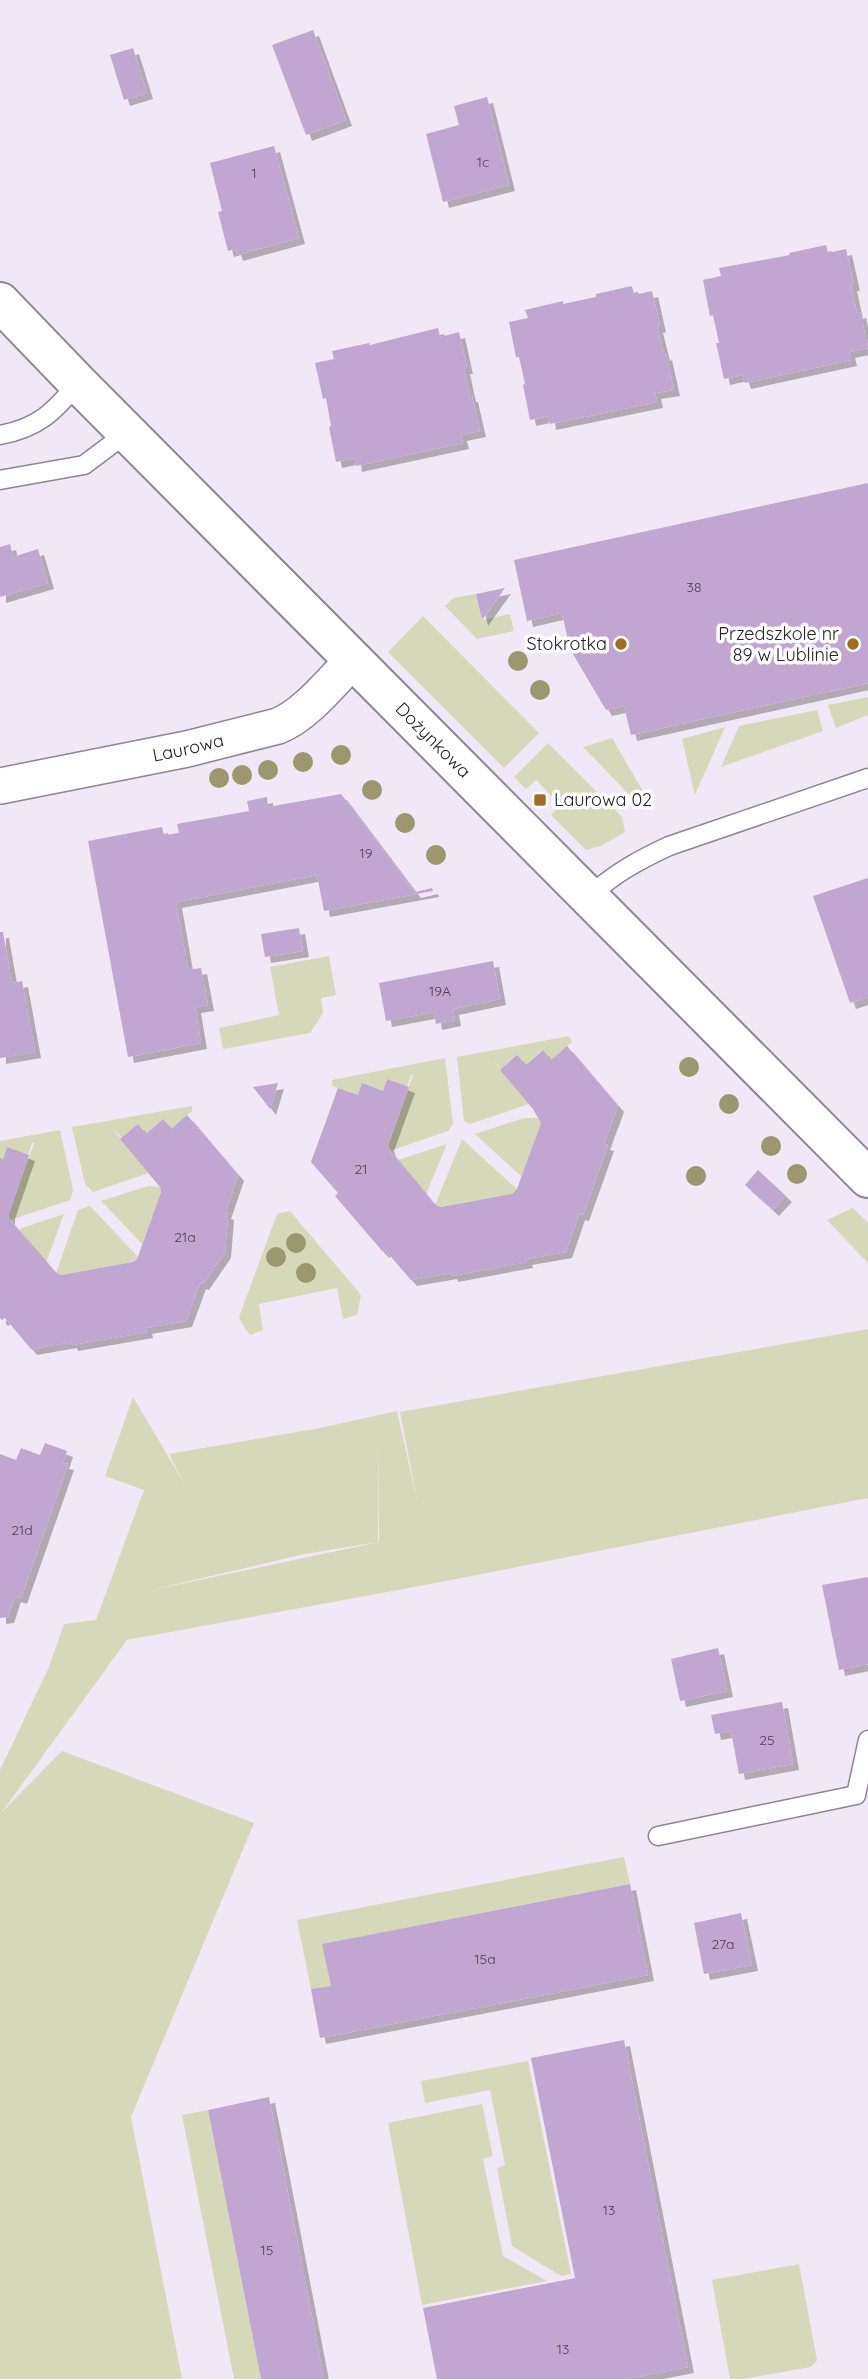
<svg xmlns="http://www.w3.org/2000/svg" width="868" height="2379" font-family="Quicksand,sans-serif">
<defs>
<filter id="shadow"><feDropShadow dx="6" dy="6" stdDeviation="0" flood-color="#0004"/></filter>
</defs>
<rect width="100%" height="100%" fill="#f1e8f7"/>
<path fill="#d6d9b9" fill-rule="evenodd" d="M 476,594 L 482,620 L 510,614 L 514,631 L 477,639 L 445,606 L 453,598 Z
M 423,616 L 539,733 L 504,768 L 388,652 Z
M 868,697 L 868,715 L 836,728 L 828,705 Z
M 817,710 L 823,731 L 721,767 L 739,726 Z
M 725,727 L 695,795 L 682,739 Z
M 612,738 L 644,793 L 636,802 L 583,747 Z
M 548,743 L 622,817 L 625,832 L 601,846 L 586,850 L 551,815 L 560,805 L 536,780 L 526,789 L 514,777 Z
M 329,956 L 336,995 L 321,998 L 323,1013 L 310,1033 L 223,1049 L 219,1028 L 279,1015 L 270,967 Z
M 569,1036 L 572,1042 L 551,1060 L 542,1050 L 526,1065 L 501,1069 L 492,1059 L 529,1104 L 470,1124 L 464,1121 L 457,1057 Z
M 445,1058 L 453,1124 L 448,1131 L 390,1151 L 388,1145 L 413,1075 L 411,1075 L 407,1087 L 387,1079 L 383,1091 L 358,1095 L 332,1086 L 332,1080 Z
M 192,1106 L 192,1111 L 171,1129 L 162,1120 L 146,1134 L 138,1124 L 122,1138 L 112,1128 L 149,1173 L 93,1192 L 85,1184 L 72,1127 Z
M 524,1118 L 540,1118 L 541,1123 L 522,1177 L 475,1134 Z
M 60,1130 L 73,1190 L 70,1200 L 10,1220 L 9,1213 L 34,1143 L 32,1143 L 28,1155 L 7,1148 L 3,1159 L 0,1158 L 0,1141 Z
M 462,1139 L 517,1189 L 512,1194 L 441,1207 L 435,1205 Z
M 447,1144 L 426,1194 L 398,1160 Z
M 148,1186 L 160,1187 L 161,1192 L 142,1244 L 101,1201 Z
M 90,1206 L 138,1257 L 133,1262 L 61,1275 L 56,1273 L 78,1210 Z
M 853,1208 L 868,1223 L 868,1263 L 827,1220 Z
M 290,1211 L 361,1295 L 357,1315 L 343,1319 L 337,1288 L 259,1304 L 263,1330 L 250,1335 L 242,1324 L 239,1317 L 277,1214 Z
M 64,1214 L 46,1263 L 19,1229 Z
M 868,1329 L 868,1498 L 436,1583 L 127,1640 L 2,1812 L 62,1751 L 254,1823 L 131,2117 L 182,2379 L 0,2379 L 0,1770 L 49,1667 L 64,1624 L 96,1620 L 144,1490 L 105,1476 L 133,1397 L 184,1483 L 169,1454 L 320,1428 L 397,1411 L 418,1505 L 400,1412 ZM 378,1442 L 379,1542 L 147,1591 L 305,1554 L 378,1542 Z
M 624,1857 L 630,1884 L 323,1944 L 331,1986 L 311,1989 L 297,1920 Z
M 528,2061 L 571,2274 L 561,2276 L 512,2246 L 497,2168 L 505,2165 L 490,2090 L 425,2103 L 421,2081 Z
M 482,2104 L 493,2156 L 483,2159 L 503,2256 L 547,2281 L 422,2305 L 388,2123 Z
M 208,2110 L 261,2379 L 234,2379 L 182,2115 Z
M 799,2264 L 817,2360 L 811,2367 L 743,2379 L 730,2379 L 712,2280 Z"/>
<path fill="#c2a6d2" filter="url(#shadow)" d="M 313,30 L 346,120 L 306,135 L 272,45 Z
M 133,48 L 147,93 L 124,100 L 110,55 Z
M 487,97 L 509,185 L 443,202 L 426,134 L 459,125 L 454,106 Z
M 274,146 L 299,238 L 237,255 L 235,249 L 228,251 L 218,212 L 222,211 L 210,163 Z
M 826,245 L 828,253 L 846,249 L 854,285 L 851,285 L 857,313 L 860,312 L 868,348 L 849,352 L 851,360 L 745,383 L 742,375 L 724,379 L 716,343 L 719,343 L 713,315 L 710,316 L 703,280 L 721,276 L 719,268 L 790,255 L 789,253 Z
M 632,286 L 634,295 L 652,291 L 660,326 L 657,327 L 664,355 L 666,354 L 674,390 L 655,393 L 657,402 L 550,424 L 549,416 L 530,420 L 523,385 L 525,384 L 519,357 L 516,357 L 509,322 L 528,318 L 525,310 L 563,301 L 563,304 L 596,297 L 596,294 Z
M 438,328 L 440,337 L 459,332 L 467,368 L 464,368 L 470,396 L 472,396 L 480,431 L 461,435 L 463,443 L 356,466 L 355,458 L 336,462 L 329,427 L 331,426 L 326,398 L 323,399 L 315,363 L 334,359 L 332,351 L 369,343 L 370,345 Z
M 868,483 L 868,683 L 631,735 L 624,706 L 606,710 L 570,649 L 562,613 L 527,621 L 514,560 Z
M 10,544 L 13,557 L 38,549 L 48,583 L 0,597 L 0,547 Z
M 505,588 L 482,620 L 476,594 Z
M 341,794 L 415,892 L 432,888 L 433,891 L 324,911 L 317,875 L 176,902 L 188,970 L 201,968 L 208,1005 L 195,1007 L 201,1043 L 128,1057 L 88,841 L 162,827 L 164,835 L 179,833 L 177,824 L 249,811 L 247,801 L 267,797 L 268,807 Z
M 868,878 L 868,997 L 850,1003 L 813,896 Z
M 299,928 L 303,951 L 265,957 L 261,934 Z
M 0,932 L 3,932 L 12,983 L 22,981 L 35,1052 L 0,1058 Z
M 493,961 L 500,999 L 453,1009 L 455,1020 L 436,1024 L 434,1012 L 386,1021 L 379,983 Z
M 567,1046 L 618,1106 L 604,1144 L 608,1145 L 583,1215 L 579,1214 L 566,1252 L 526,1259 L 527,1262 L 452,1276 L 451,1273 L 411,1280 L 385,1250 L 383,1252 L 335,1196 L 338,1193 L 311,1162 L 338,1088 L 358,1095 L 362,1083 L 383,1091 L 387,1079 L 409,1087 L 388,1145 L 390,1151 L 435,1205 L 441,1207 L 512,1194 L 517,1189 L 541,1123 L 533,1109 L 500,1070 L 517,1055 L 526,1065 L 543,1050 L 551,1060 Z
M 278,1083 L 270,1109 L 253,1087 Z
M 187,1115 L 238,1175 L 225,1213 L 228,1214 L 225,1252 L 203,1284 L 200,1283 L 186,1321 L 146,1328 L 147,1332 L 72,1345 L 71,1342 L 31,1349 L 5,1318 L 2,1320 L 0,1318 L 0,1158 L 3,1159 L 7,1147 L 29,1155 L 9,1213 L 9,1219 L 56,1273 L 61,1275 L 133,1262 L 137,1259 L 161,1192 L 160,1187 L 120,1139 L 138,1124 L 146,1134 L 163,1119 L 171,1129 Z
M 758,1170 L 786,1196 L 773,1210 L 745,1185 Z
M 45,1443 L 67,1451 L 63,1463 L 68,1464 L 21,1598 L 15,1596 L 8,1617 L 0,1618 L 0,1454 L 16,1460 L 21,1448 L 40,1455 Z
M 868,1577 L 868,1664 L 839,1670 L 822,1585 Z
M 718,1648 L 727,1691 L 680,1701 L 671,1659 Z
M 782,1702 L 793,1764 L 739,1774 L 731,1731 L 715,1734 L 711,1715 Z
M 630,1884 L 648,1975 L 320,2038 L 311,1989 L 331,1986 L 322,1944 Z
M 741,1913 L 752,1965 L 704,1974 L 694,1923 Z
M 624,2040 L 688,2367 L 627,2379 L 437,2379 L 423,2308 L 575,2278 L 531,2058 Z
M 269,2097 L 281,2157 L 324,2379 L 261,2379 L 208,2110 Z"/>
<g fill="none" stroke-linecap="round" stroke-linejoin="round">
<defs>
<path id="service" d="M 0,435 C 38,428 54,412 78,383
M 0,480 L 84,465 L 112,444 L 126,431
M 589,897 C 613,874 639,860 669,846 L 868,778
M 658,1836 L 856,1795 L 868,1740"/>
<g id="minor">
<path id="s1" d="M 0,786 L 187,749 L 278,726 C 307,714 331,682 353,660"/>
</g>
<g id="tertiary">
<path id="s2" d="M 0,302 L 78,383 L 868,1178"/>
</g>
</defs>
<use href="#service" stroke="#8d8592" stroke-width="21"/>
<use href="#minor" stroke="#8d8592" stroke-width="38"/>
<use href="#tertiary" stroke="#8d8592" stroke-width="42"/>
<use href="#service" stroke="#fff" stroke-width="18"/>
<use href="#minor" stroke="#fff" stroke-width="35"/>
<use href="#tertiary" stroke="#fff" stroke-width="38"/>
</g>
<g fill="#9b986f">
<circle cx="518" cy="661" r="10"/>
<circle cx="540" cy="690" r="10"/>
<circle cx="341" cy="755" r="10"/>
<circle cx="303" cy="762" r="10"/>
<circle cx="268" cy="770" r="10"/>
<circle cx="242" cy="775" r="10"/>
<circle cx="219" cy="778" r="10"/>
<circle cx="372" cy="790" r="10"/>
<circle cx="405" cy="823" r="10"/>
<circle cx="436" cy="855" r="10"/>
<circle cx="689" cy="1067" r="10"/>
<circle cx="729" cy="1104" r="10"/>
<circle cx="771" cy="1146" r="10"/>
<circle cx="797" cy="1174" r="10"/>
<circle cx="696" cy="1176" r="10"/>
<circle cx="296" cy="1243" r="10"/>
<circle cx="276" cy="1257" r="10"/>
<circle cx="306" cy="1273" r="10"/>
</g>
<g fill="#9f6e23" stroke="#fff" stroke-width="2.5">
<circle cx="621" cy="644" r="7"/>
<circle cx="853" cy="644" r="7"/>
<rect x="533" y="793" width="14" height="14" rx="3.5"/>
</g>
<g text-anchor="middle" stroke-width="7" stroke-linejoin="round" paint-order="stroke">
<g font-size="14" fill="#4c4251">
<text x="483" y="167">1c</text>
<text x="254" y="178">1</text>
<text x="694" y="592">38</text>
<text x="366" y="858">19</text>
<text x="440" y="996">19A</text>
<text x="361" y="1174">21</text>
<text x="185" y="1242">21a</text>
<text x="22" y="1535">21d</text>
<text x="767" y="1745">25</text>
<text x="723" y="1949">27a</text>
<text x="485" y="1964">15a</text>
<text x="609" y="2215">13</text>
<text x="267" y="2255">15</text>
<text x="563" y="2354">13</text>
</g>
<g font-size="18" fill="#242126" stroke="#fff" text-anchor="end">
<text x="839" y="640">Przedszkole nr<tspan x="839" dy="21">89 w Lublinie</tspan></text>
<text x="607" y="650">Stokrotka</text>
<text x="554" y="806" text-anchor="start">Laurowa 02</text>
</g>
<g font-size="18" fill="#242126" stroke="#fff">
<text dy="6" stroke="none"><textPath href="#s2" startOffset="616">Dożynkowa</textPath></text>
<text dy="6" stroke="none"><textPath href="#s1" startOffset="192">Laurowa</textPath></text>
</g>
</g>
</svg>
